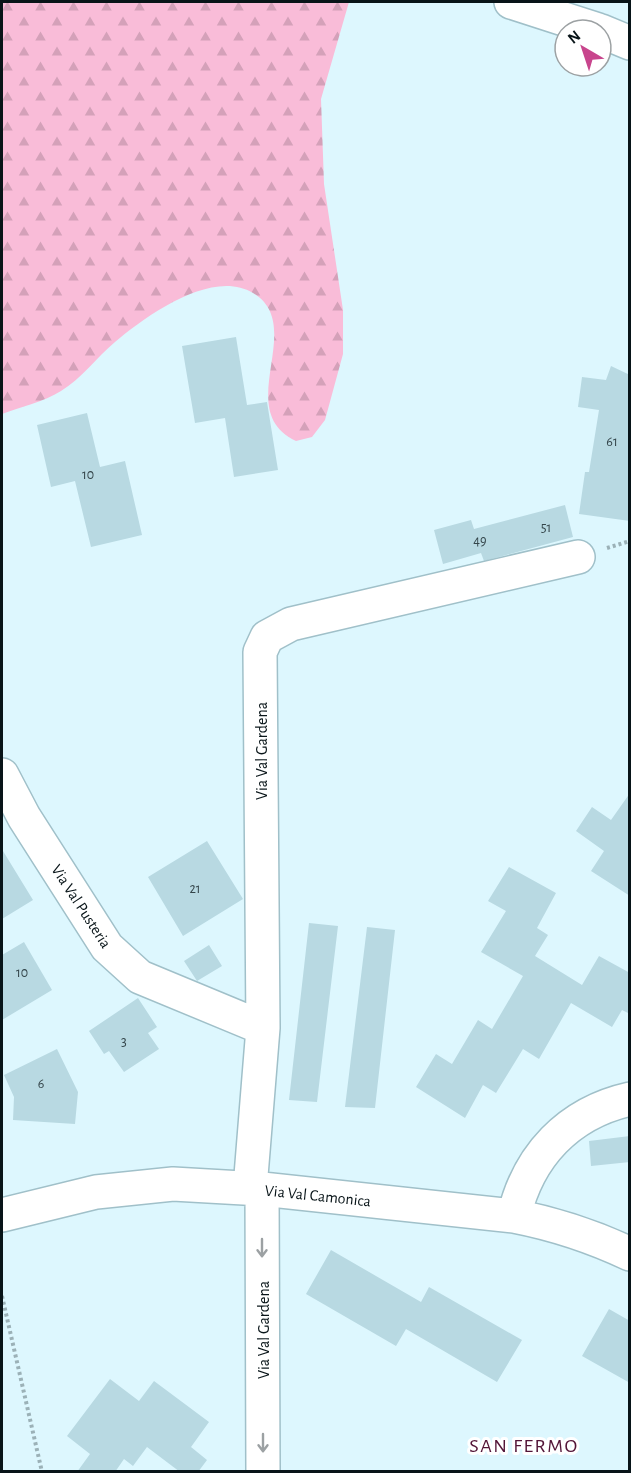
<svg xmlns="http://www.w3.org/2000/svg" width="631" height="1473" font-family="'Alegreya Sans',sans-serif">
<defs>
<pattern id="forest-firs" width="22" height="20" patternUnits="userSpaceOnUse" patternTransform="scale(1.5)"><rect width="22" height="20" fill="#f9bcd8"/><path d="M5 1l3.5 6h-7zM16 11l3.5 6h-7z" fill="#d4a1b9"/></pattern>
</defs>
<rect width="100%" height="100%" fill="#ddf7fe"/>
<path fill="url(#forest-firs)" d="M 2,2 L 349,2 L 321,99 L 324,184 L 343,310 L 343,354 L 325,420 L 312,437 L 296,441 C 231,410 308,326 253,293 C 212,268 146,316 115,342 C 97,357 81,379 61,391 C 44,402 20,407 2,414 Z"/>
<path fill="#b8d9e2" d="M 236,337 L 247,405 L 267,402 L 278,470 L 234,477 L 225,418 L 195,423 L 182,346 Z
M 611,366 L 630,375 L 630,521 L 579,514 L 585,472 L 589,472 L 599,410 L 578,407 L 582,377 L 606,380 Z
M 87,413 L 100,467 L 125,461 L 142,535 L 91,547 L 75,481 L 51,487 L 37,425 Z
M 565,505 L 573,537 L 484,561 L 481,553 L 443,564 L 434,530 L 471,520 L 474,529 Z
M 630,793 L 630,896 L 591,871 L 604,851 L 576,831 L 592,807 L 611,820 Z
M 207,841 L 243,899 L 183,936 L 148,877 Z
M 3,851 L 33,900 L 2,919 L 2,852 Z
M 509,867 L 556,893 L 537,928 L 548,935 L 535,956 L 582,985 L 599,956 L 630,973 L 630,1014 L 622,1010 L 612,1027 L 571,1003 L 539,1059 L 523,1049 L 496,1093 L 483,1085 L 465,1118 L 416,1087 L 436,1054 L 452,1064 L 478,1020 L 492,1029 L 523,976 L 481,952 L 506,911 L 488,901 Z
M 309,923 L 338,926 L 317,1102 L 289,1100 Z
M 367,927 L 395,930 L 375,1108 L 345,1107 Z
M 24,942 L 52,990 L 2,1020 L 2,955 Z
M 209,945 L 222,966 L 197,981 L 184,961 Z
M 138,998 L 157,1027 L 148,1033 L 159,1049 L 124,1072 L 109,1051 L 104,1054 L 89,1031 Z
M 57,1049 L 78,1092 L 75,1124 L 13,1120 L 14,1097 L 4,1075 Z
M 630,1136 L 630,1162 L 591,1166 L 589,1141 Z
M 331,1250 L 421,1302 L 429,1287 L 522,1340 L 497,1382 L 406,1329 L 396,1346 L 306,1294 Z
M 609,1309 L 630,1321 L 630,1383 L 582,1356 Z
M 110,1379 L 139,1401 L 154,1381 L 209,1422 L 191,1447 L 207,1460 L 198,1472 L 180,1472 L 147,1447 L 133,1466 L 124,1459 L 115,1472 L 77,1472 L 90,1454 L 67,1436 Z"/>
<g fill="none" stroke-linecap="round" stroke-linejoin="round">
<defs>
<path id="minor" d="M 511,2 L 598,30
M 601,31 L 630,43
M 2,775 L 24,817 L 107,947 L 140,977 L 263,1028
M 250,1188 L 263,1028 L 260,652 L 267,637 L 291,624 L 578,557
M 262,1189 L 263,1472
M 2,1215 L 96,1192 L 173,1184 L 262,1189 L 514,1216 C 555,1224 592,1236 630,1254
M 514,1216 C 528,1156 568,1113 630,1099"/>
</defs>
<use href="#minor" stroke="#a0c0c9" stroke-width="36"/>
<path stroke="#9bb1b7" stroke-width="4" stroke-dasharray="3 3" stroke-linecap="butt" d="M 607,548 L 630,541
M 2,1296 L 42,1472"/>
<use href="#minor" stroke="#fff" stroke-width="33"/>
</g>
<defs><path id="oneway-shaft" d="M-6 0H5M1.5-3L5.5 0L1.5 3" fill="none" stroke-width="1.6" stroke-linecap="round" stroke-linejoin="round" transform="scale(1.5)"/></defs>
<g stroke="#9ca1a3">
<use href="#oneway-shaft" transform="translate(262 1248) rotate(90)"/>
<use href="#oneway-shaft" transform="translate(263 1443) rotate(90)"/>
</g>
<g text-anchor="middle" stroke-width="6" stroke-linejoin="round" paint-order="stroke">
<g font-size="14" fill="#34454a">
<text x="612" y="446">61</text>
<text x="88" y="479">10</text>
<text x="546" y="532">51</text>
<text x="480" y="545">49</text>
<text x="195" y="893">21</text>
<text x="22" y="977">10</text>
<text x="124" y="1046">3</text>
<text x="41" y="1088">6</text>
</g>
<g font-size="16" fill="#081418" stroke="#fff">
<text transform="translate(261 751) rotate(-90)" y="6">Via Val Gardena</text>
<text transform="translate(82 906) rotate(57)" y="6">Via Val Pusteria</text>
<text transform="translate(318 1195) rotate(6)" y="6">Via Val Camonica</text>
<text transform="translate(263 1330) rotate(-90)" y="6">Via Val Gardena</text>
</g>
<g font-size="20" letter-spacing="1.5" fill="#521437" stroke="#fff">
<text x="524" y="1452">SAN FERMO</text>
</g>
</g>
<rect width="631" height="1473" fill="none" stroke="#081418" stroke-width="6"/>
<g transform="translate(583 48) rotate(321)"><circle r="28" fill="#ffffff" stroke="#9ca1a3" stroke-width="1.5"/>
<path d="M0-4.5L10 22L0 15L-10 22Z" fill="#c8458d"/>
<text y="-9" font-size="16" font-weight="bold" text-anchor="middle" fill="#081418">N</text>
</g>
</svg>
